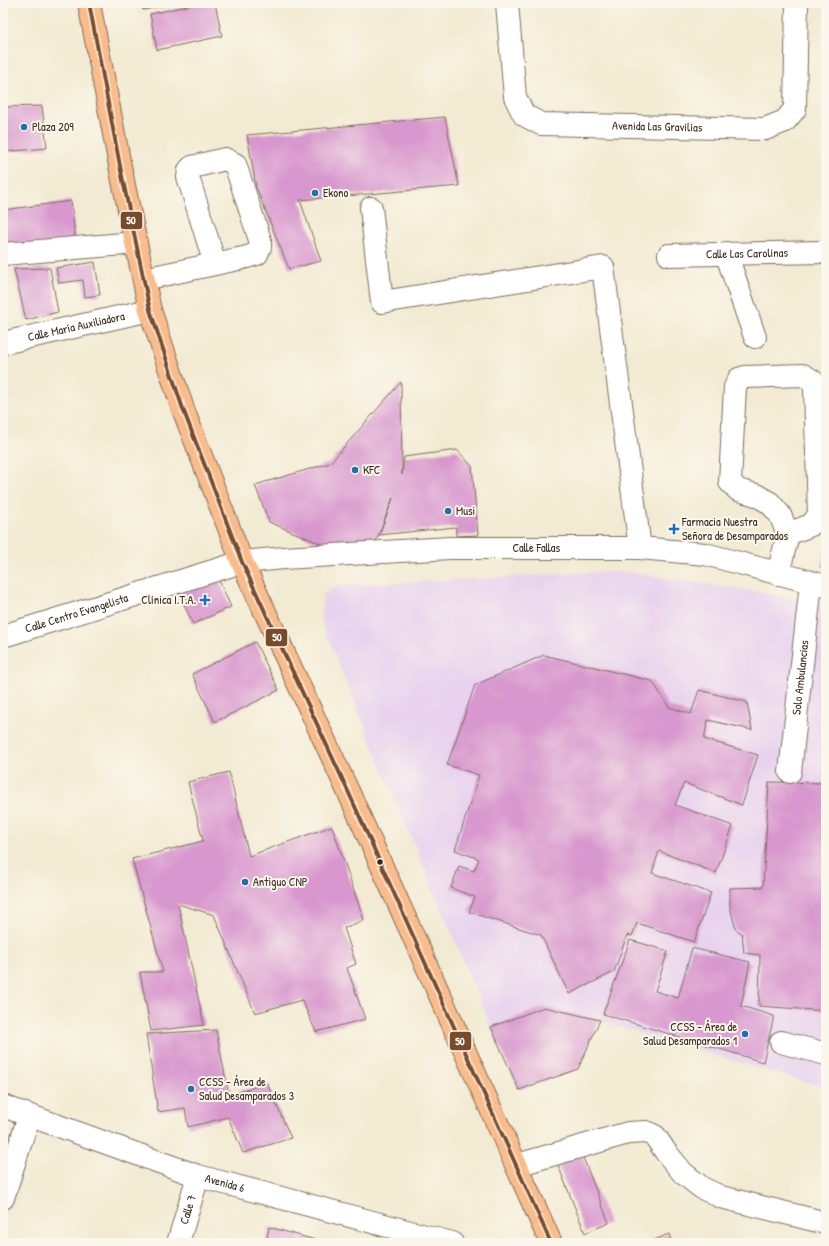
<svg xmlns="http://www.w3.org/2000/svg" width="829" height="1246" font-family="'Patrick Hand',sans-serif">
<rect width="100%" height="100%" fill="#fbf7ec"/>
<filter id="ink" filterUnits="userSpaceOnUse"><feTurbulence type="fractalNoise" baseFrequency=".025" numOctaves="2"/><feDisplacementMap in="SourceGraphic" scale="8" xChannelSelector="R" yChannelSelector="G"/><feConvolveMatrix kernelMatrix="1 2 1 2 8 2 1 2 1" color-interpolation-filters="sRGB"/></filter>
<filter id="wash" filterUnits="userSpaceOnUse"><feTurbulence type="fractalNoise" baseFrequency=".012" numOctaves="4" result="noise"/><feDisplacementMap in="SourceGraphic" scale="16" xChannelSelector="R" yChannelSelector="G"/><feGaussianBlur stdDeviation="0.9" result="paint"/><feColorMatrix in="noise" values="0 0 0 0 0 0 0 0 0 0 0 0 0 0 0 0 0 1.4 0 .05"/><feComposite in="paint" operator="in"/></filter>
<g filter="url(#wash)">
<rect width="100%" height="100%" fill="#f2ead2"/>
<path fill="#e8d2ee" d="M 618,571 L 767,593 L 826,608 L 826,1088 L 600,1021 L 544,1007 L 491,1027 L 321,622 L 323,595 L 337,586 Z"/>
<g id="blocks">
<path fill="#d897ce" d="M 141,3 L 173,3 L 173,4 L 143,10 Z
M 201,3 L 215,3 L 222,36 L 157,50 L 150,14 Z
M 42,106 L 47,148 L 3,152 L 3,107 Z
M 445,117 L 459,186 L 300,200 L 321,261 L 289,269 L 256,187 L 247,135 Z
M 71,201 L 76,245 L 3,252 L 3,210 Z
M 95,262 L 100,295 L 85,297 L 83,280 L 59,283 L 56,268 Z
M 50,268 L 58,312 L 26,320 L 14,269 Z
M 401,382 L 402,475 L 404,457 L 457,450 L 472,466 L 478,535 L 456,536 L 456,527 L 379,535 L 393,498 L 376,541 L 324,545 L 269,522 L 255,485 L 330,463 Z
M 825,546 L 826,546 L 826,568 L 822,567 Z
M 217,576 L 231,607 L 193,624 L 179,594 Z
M 255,642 L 279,690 L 215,722 L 192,674 Z
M 544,655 L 652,681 L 669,707 L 691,714 L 699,690 L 747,702 L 752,730 L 708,720 L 704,739 L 758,755 L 742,805 L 684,783 L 675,805 L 733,826 L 716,873 L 659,851 L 652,873 L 711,893 L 694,942 L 637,923 L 632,936 L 627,935 L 614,972 L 569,994 L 541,935 L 469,912 L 475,897 L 451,888 L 459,866 L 474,871 L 479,859 L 455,850 L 479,775 L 447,765 L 475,685 Z
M 229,772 L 249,856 L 332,826 L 364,920 L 344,928 L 356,964 L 347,968 L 365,1019 L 316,1032 L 302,1000 L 255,1013 L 214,915 L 178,904 L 204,1025 L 151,1031 L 140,972 L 163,972 L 132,859 L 203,841 L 188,782 Z
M 769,782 L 826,783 L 826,1011 L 759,1006 L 760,955 L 744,953 L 742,933 L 736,930 L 730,907 L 730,888 L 763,887 Z
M 630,940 L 668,951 L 655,991 L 678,998 L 692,948 L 750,962 L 741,1006 L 774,1016 L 763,1062 L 603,1014 Z
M 544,1007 L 600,1020 L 578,1069 L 519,1090 L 491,1027 Z
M 216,1030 L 229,1095 L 267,1083 L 291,1138 L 243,1153 L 228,1117 L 188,1127 L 185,1108 L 158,1112 L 146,1034 Z
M 580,1150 L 609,1223 L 585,1233 L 556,1160 Z
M 269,1227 L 326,1243 L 266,1243 Z
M 669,1234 L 672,1243 L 647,1243 Z"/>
</g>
</g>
<g filter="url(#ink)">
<use href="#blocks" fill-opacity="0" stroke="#7b6d5d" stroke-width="1"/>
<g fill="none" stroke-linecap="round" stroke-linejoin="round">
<defs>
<g id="minor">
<path id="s1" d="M 507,3 L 515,97 L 524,115 L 541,124 L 765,129 L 785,121 L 795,109 L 797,3"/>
<path d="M 371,208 L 382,302 L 603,267 L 640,548"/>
<path d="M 726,253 L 755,337"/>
<path d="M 3,254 L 136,243"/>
<path id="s2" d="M 669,255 L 826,252"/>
<path d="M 144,279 L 243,258 L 257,254 L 260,247 L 260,240 L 235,164 L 225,159 L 192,167 L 189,170 L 188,177 L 215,264"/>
<path id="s3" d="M 3,343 L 150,310"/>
<path d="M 778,574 L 788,534 L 780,515 L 770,503 L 756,495 L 738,490 L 730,482 L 735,387 L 739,379 L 745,377 L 803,375 L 813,381 L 815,389 L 819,515 L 811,525 L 788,534"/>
<path id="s4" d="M 3,636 L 242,562 L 284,558 L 450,548 L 640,548 L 705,554 L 826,586"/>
<path id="s5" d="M 790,772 L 811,583"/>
<path d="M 781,1042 L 826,1054"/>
<path id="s6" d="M 3,1106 L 198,1176 L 452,1243"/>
<path d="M 517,1165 L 628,1133 L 646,1132 L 655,1136 L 665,1151 L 683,1173 L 702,1188 L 721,1197 L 826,1223"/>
<path d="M 3,1198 L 29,1116"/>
<path id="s7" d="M 178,1243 L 198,1176"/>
</g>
<path id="major" d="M 89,3 L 121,171 L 150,310 L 183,409 L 242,562 L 353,802 L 551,1243"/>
</defs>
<use href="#minor" stroke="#7b6d5d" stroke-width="24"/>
<use href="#major" stroke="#7b6d5d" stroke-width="24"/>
<use href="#minor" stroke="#fff" stroke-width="22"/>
<use href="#major" stroke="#fabc8b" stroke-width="22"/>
<defs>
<path id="bus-1" d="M 89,3 L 121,171 L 150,310 L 183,409 L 242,562 L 353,802 L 551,1243"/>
</defs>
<use href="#bus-1" stroke="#fbf7ec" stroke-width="7"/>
<use href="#bus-1" stroke="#7a4b2a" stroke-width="4"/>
</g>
</g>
<g fill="#1f6fb2" stroke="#fbf7ec" stroke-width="1.5">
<circle cx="24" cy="127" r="4"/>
<circle cx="315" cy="193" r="4"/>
<circle cx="355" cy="470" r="4"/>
<circle cx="448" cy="511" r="4"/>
<path d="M672 523h4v4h4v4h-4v4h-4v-4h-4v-4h4z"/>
<path d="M203 594h4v4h4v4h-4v4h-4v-4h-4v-4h4z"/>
<circle cx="245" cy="882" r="4"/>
<circle cx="745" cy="1034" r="4"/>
<circle cx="191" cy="1089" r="4"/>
</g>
<circle fill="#3b2a1e" stroke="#fbf7ec" stroke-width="1.5" cx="380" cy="862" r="3.5"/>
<g text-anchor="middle" stroke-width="4" stroke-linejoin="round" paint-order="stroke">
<g font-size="12" fill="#3b2a1e" stroke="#fbf7ec" text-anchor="start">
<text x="32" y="131">Plaza 209</text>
<text x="323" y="197">Ekono</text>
<text x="363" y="474">KFC</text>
<text x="456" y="515">Musi</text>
<text x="682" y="526">Farmacia Nuestra<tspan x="682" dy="14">Señora de Desamparados</tspan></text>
<text x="196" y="604" text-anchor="end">Clínica I.T.A.</text>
<text x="253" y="886">Antiguo CNP</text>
<text x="737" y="1031" text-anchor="end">CCSS - Área de<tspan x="737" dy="14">Salud Desamparados 1</tspan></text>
<text x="199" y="1086">CCSS - Área de<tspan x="199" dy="14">Salud Desamparados 3</tspan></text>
</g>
<g font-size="12" fill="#3b2a1e" stroke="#fbf7ec">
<text dy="4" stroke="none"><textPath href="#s1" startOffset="250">Avenida Las Gravilias</textPath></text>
<text dy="4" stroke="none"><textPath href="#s2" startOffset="78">Calle Las Carolinas</textPath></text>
<text dy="4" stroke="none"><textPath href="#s3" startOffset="75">Calle María Auxiliadora</textPath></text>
<text dy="4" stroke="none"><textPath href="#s4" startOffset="545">Calle Fallas</textPath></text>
<text dy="4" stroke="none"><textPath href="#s4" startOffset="77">Calle Centro Evangelista</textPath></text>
<text dy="4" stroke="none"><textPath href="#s5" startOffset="95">Solo Ambulancias</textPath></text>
<text dy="4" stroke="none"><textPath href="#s6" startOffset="235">Avenida 6</textPath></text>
<text dy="4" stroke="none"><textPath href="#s7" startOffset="35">Calle 7</textPath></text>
</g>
</g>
<g stroke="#fbf7ec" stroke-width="1.5">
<rect x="120" y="211" width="23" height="19" rx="4" fill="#7a4b2a"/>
<rect x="265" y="628" width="23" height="19" rx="4" fill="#7a4b2a"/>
<rect x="449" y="1031" width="23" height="20" rx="4" fill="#7a4b2a"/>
</g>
<g font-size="11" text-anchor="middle" font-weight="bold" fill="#fff">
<text x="131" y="224">50</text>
<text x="277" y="641">50</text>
<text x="460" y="1045">50</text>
</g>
<rect width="829" height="1246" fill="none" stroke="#fbf7ec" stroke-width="16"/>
</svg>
